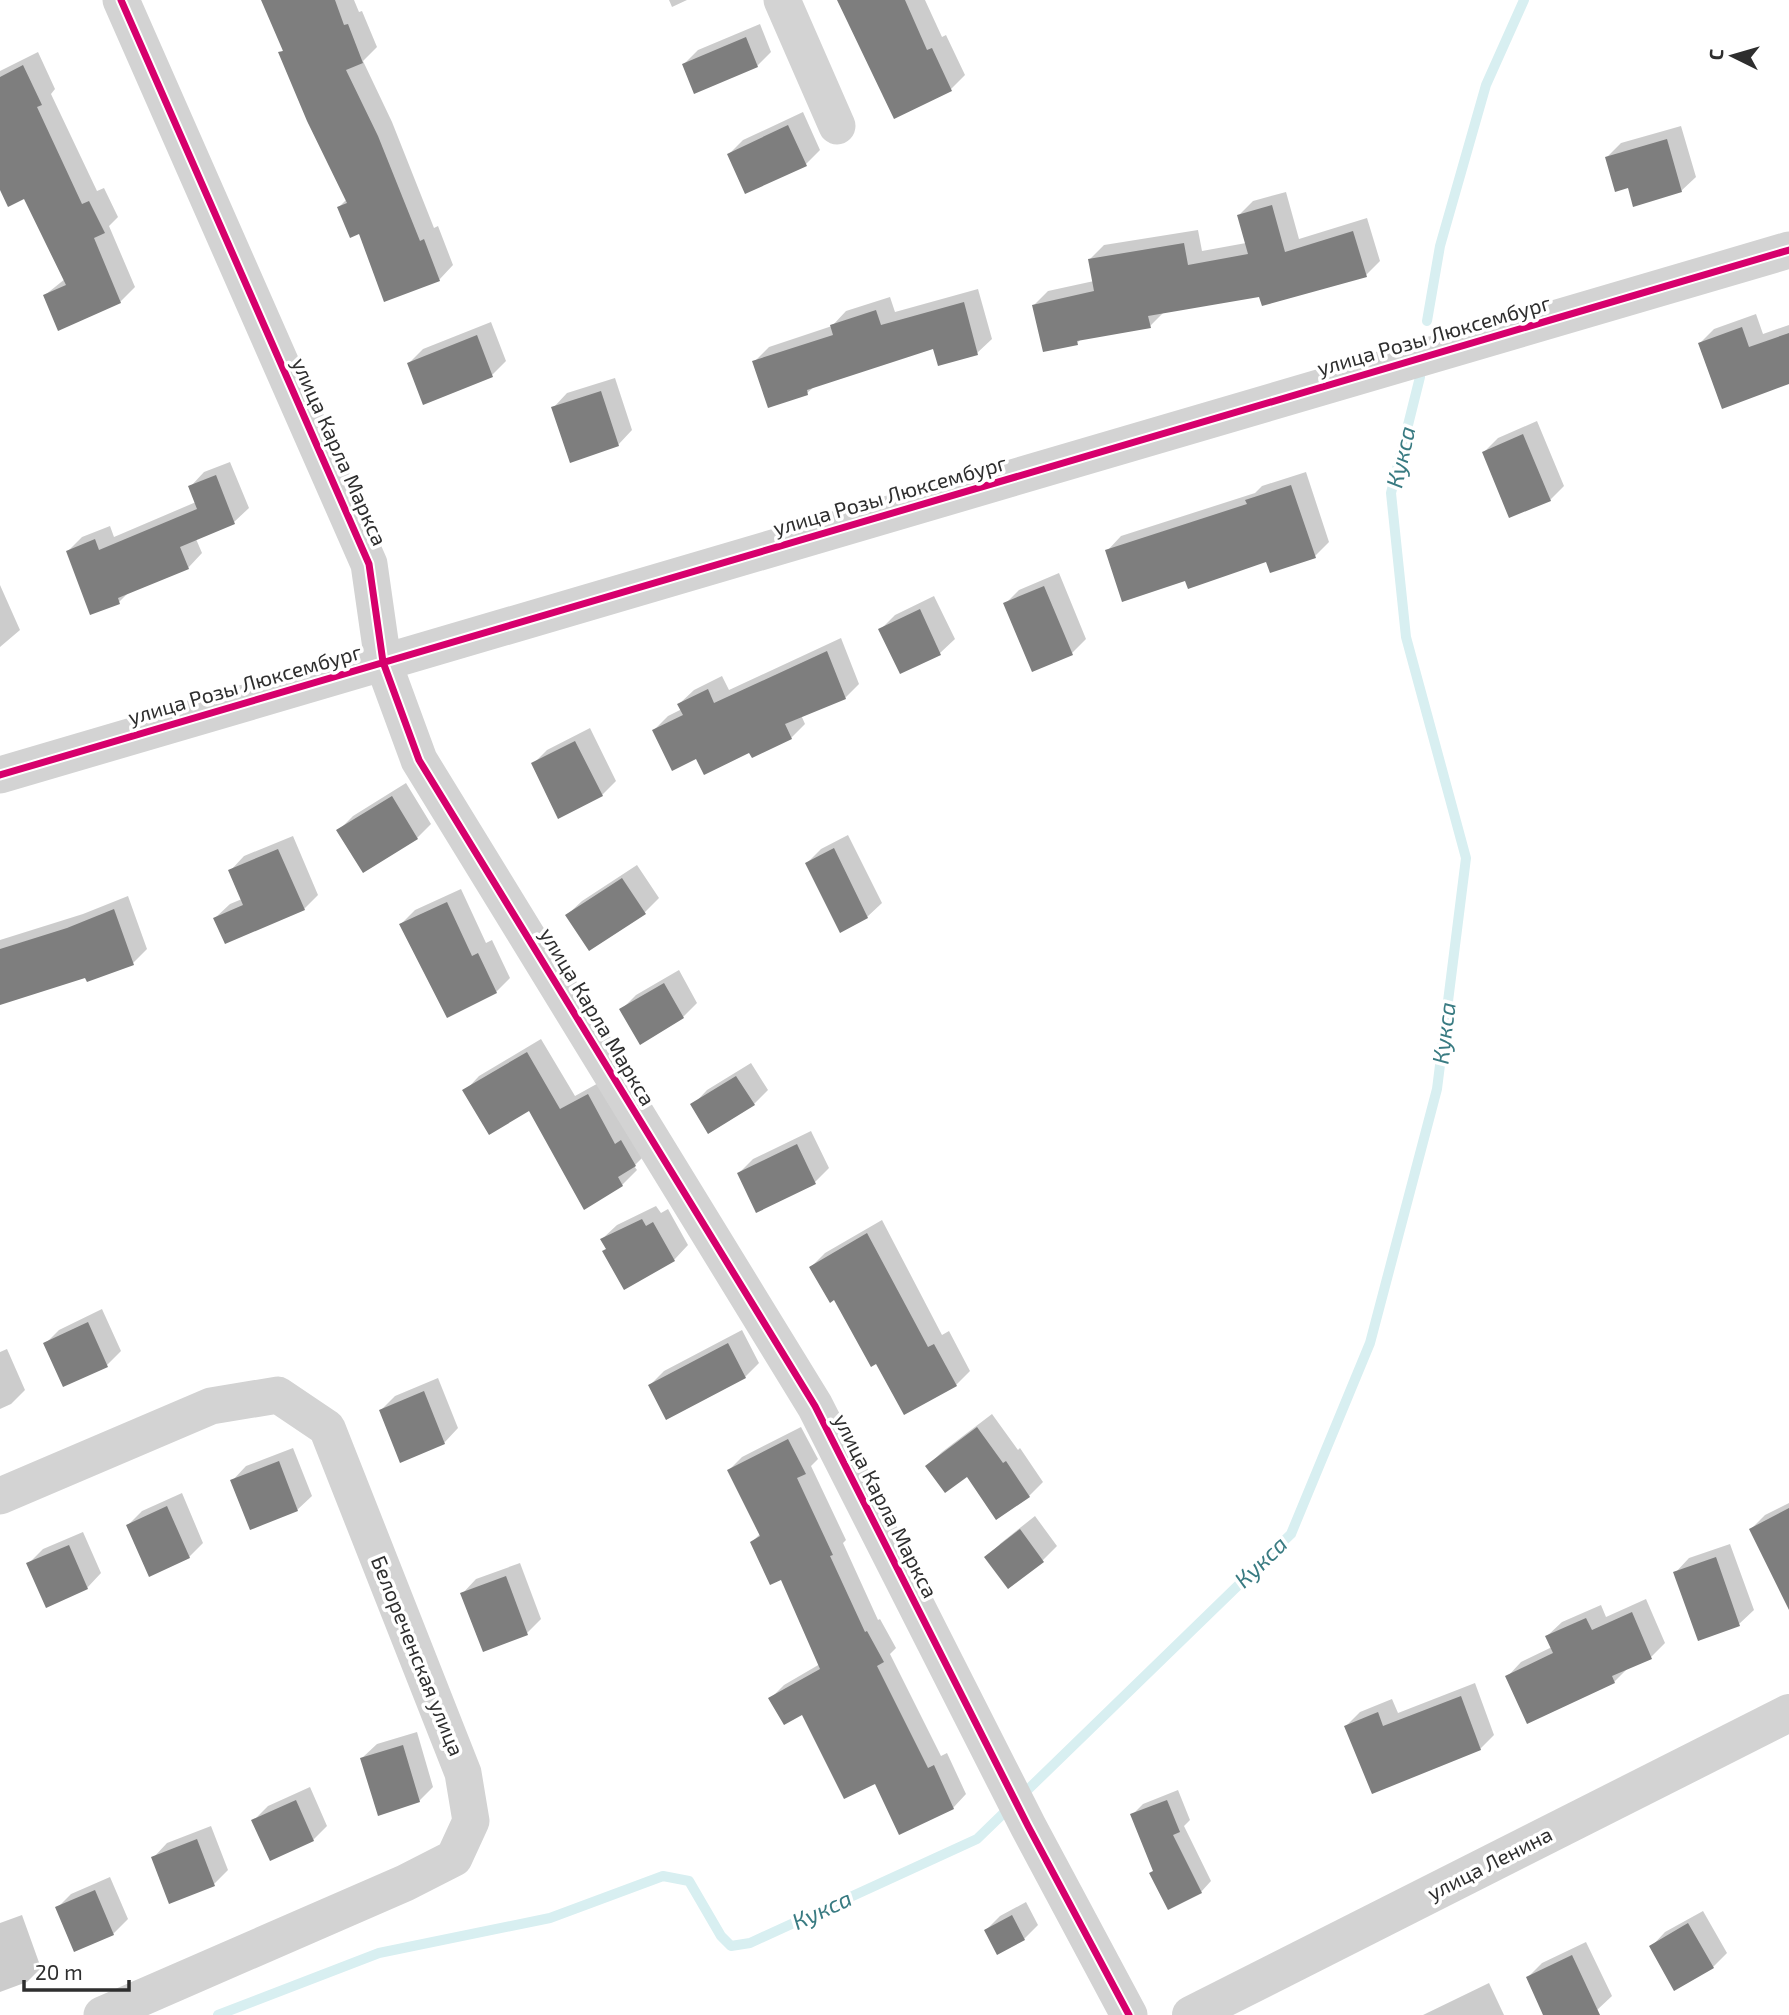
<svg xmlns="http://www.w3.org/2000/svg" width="1789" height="2015" font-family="'Exo 2',sans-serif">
<rect width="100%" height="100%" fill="#fff"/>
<path fill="#0003" d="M 263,0 L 354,0 L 359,12 L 362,11 L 377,47 L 363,61 L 392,122 L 434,228 L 438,226 L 453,265 L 439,280 L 360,232 L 339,207 L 347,199 L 281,53 L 284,49 Z
M 669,0 L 687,0 L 672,7 Z
M 839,0 L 925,0 L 942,37 L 946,35 L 965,75 L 951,89 Z
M 760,24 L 771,52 L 757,66 L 684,64 L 698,50 Z
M 38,52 L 55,89 L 51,94 L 97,191 L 104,188 L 118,217 L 109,226 L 135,287 L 120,302 L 45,295 L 65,279 L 25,197 L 0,186 L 0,71 Z
M 803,112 L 820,150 L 806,164 L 746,192 L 729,154 L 743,140 Z
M 1681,126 L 1696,177 L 1681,191 L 1607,157 L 1621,143 Z
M 1286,192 L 1299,239 L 1367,218 L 1380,261 L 1366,275 L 1164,312 L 1150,326 L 1081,339 L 1077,343 L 1034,305 L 1048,291 L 1094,281 L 1090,259 L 1104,245 L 1198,230 L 1202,251 L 1246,243 L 1239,215 L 1253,201 Z
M 978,289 L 992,339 L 977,353 L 934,346 L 815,386 L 807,393 L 754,362 L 769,347 L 832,326 L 846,311 L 890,297 L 895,312 Z
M 1756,314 L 1763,334 L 1789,325 L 1789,382 L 1700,343 L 1714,329 Z
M 491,322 L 506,361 L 492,375 L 409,363 L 423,349 Z
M 615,378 L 632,430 L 618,445 L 553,408 L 567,393 Z
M 1537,421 L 1564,486 L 1550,500 L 1484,452 L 1498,438 Z
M 230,462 L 249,508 L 234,522 L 196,539 L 202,553 L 188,568 L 129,592 L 119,602 L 68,551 L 82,537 L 110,526 L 114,537 L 196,502 L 190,487 L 204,472 Z
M 1306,472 L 1329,542 L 1315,556 L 1267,560 L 1107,551 L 1121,536 L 1255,493 L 1262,486 Z
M 1059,573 L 1086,639 L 1072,653 L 1005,604 L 1019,590 Z
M 0,585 L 20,630 L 0,647 Z
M 934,596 L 955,639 L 940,653 L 901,672 L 881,629 L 895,615 Z
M 841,638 L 859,684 L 845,698 L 801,715 L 805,724 L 791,738 L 750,751 L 697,757 L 654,730 L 668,716 L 682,709 L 679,704 L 694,690 L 722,676 L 729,690 Z
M 590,728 L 616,781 L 602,795 L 533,764 L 547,750 Z
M 406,783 L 431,824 L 417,838 L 339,830 L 353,816 Z
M 848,835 L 882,903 L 867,917 L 807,863 L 821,849 Z
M 293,836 L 318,895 L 304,909 L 215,918 L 230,904 L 242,899 L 230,871 L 244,856 Z
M 637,865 L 659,898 L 645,912 L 590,948 L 567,915 L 582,901 Z
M 461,889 L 486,943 L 492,940 L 510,978 L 496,992 L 401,924 L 415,910 Z
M 128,896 L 147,949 L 133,963 L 0,1003 L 0,940 L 83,914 Z
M 679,970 L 697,1003 L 683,1017 L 622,1009 L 636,995 Z
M 541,1039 L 575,1096 L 602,1081 L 649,1151 L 634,1166 L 637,1170 L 622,1185 L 585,1208 L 530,1109 L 465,1091 L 479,1076 Z
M 751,1063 L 768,1090 L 754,1104 L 693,1105 L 707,1090 Z
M 811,1131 L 829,1168 L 815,1182 L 739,1173 L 753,1159 Z
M 656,1206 L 661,1213 L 668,1209 L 688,1245 L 674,1260 L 607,1248 L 602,1239 L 617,1225 Z
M 882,1220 L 942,1335 L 949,1331 L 970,1371 L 956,1385 L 877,1362 L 835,1298 L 811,1267 L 825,1253 Z
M 102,1309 L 121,1351 L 107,1365 L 64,1385 L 45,1344 L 59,1330 Z
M 742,1330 L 759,1363 L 745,1377 L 650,1385 L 664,1371 Z
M 7,1349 L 25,1390 L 11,1404 L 0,1409 L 0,1352 Z
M 438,1378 L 458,1428 L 444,1443 L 381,1410 L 395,1396 Z
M 992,1414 L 1018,1450 L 1020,1448 L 1043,1482 L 1029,1496 L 968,1474 L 927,1466 L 942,1452 Z
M 801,1427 L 818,1459 L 811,1466 L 846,1540 L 843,1543 L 878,1620 L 880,1619 L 896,1648 L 890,1654 L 941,1756 L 947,1753 L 966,1794 L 953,1808 L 876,1781 L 803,1712 L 771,1698 L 784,1685 L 820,1664 L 782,1577 L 752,1542 L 761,1533 L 729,1470 L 742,1457 Z
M 293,1448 L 312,1496 L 297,1510 L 232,1481 L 246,1466 Z
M 182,1493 L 203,1543 L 189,1557 L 128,1525 L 142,1511 Z
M 1789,1503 L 1789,1597 L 1751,1529 L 1765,1515 Z
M 1035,1516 L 1057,1546 L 1043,1560 L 987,1557 L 1001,1543 Z
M 83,1532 L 101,1573 L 87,1588 L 28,1564 L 43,1549 Z
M 1730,1544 L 1754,1610 L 1739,1624 L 1675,1573 L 1689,1558 Z
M 520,1563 L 541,1619 L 527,1633 L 462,1594 L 476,1579 Z
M 1646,1599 L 1665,1643 L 1651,1657 L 1629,1667 L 1614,1682 L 1507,1677 L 1521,1662 L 1552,1647 L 1547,1636 L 1562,1622 L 1601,1605 L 1606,1617 Z
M 1475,1683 L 1494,1735 L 1480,1749 L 1346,1726 L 1360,1712 L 1392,1699 L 1398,1713 Z
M 417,1732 L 433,1787 L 419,1801 L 362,1758 L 377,1744 Z
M 310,1787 L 327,1826 L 313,1840 L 254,1820 L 268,1806 Z
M 1178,1790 L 1190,1820 L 1184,1826 L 1211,1881 L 1201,1892 L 1154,1871 L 1133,1814 L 1143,1804 Z
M 211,1826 L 228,1870 L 214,1884 L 153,1858 L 167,1843 Z
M 110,1877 L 128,1919 L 113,1934 L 57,1908 L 71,1894 Z
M 1026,1902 L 1038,1925 L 1024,1939 L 986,1930 L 1000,1916 Z
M 1703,1911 L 1727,1953 L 1713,1967 L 1651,1947 L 1665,1932 Z
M 22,1915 L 41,1968 L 27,1982 L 0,1992 L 0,1923 Z
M 1586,1942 L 1612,1996 L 1597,2010 L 1587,2015 L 1545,2015 L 1528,1977 L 1542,1963 Z
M 1489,1983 L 1504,2015 L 1423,2015 Z"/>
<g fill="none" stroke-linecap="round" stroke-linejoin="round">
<path stroke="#d8eff1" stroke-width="10" d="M 1427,321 L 1440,246 L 1486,85 L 1524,0
M 218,2015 L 379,1953 L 550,1918 L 663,1876 L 689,1881 L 721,1936 L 731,1946 L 750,1943 L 977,1839 L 1291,1534 L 1370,1343 L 1437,1089 L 1466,858 L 1406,637 L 1391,493 L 1420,377"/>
</g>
<path fill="#7e7e7e" d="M 261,0 L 335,0 L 344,25 L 348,24 L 363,63 L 346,70 L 378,136 L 420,241 L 424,239 L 440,281 L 384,302 L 359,234 L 350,238 L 337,207 L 347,203 L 307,121 L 278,52 L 283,51 Z
M 837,0 L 905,0 L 927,50 L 932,48 L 952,91 L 894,119 Z
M 746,37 L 758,67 L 694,94 L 682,64 Z
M 23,65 L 42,105 L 37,107 L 82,204 L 89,201 L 105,233 L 94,238 L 121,303 L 58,331 L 43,295 L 66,285 L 24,199 L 8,207 L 0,190 L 0,77 Z
M 788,125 L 807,166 L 745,194 L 727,154 Z
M 1667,139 L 1682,192 L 1633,207 L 1628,188 L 1615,192 L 1605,157 Z
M 1272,205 L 1285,252 L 1353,231 L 1367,277 L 1262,306 L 1259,297 L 1148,316 L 1151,328 L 1077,341 L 1078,345 L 1043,352 L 1032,305 L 1094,291 L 1088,259 L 1184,243 L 1188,265 L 1248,254 L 1237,215 Z
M 964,302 L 978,355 L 938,366 L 933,349 L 807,390 L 808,395 L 768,408 L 752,361 L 833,335 L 830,325 L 876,310 L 881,325 Z
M 1742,327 L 1749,347 L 1789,333 L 1789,384 L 1722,409 L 1698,343 Z
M 477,335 L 493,377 L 423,405 L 407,363 Z
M 601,391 L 619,446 L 570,463 L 551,407 Z
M 1523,434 L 1551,501 L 1509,518 L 1482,452 Z
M 216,475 L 235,524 L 180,547 L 189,569 L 118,598 L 120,604 L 90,615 L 66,551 L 95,539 L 99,550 L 197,509 L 188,486 Z
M 1291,485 L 1316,558 L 1270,573 L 1266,562 L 1188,589 L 1185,581 L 1122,602 L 1105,550 L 1247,504 L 1245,500 Z
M 1044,586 L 1073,655 L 1032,672 L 1003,603 Z
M 920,609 L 941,655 L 900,674 L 878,629 Z
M 827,651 L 846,699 L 785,724 L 792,739 L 752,758 L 749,753 L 704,775 L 696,759 L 672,771 L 652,730 L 683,715 L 677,704 L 708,689 L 714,703 Z
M 575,741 L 603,796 L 558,819 L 531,763 Z
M 392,796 L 418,839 L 363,873 L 336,830 Z
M 834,848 L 868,918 L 840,933 L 805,863 Z
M 278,849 L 305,910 L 225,944 L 213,918 L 243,905 L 228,870 Z
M 622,878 L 646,914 L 589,951 L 565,915 Z
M 447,902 L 472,956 L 478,953 L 497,993 L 447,1018 L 399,924 Z
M 114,909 L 134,965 L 87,982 L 85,978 L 0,1005 L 0,949 L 67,928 Z
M 664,983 L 684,1018 L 640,1045 L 619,1009 Z
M 527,1052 L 560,1109 L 588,1094 L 615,1144 L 621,1140 L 636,1166 L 618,1177 L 623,1186 L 584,1210 L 529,1111 L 489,1135 L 462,1090 Z
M 736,1076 L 755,1105 L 708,1134 L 690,1104 Z
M 797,1144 L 816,1184 L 756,1213 L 737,1173 Z
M 642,1219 L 646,1226 L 653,1222 L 675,1261 L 624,1290 L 602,1251 L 606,1249 L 600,1239 Z
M 867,1233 L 928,1347 L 934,1344 L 957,1386 L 904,1415 L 876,1364 L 871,1367 L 834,1300 L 830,1303 L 809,1267 Z
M 88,1322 L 108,1367 L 63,1387 L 43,1343 Z
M 728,1343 L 746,1378 L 666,1420 L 648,1385 Z
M 424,1391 L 445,1444 L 400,1463 L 379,1410 Z
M 977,1427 L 1003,1463 L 1006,1461 L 1030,1497 L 996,1520 L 967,1477 L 945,1493 L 925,1466 Z
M 788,1439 L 806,1474 L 797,1478 L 833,1555 L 830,1556 L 865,1632 L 867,1631 L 884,1662 L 877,1666 L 928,1768 L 934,1765 L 954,1809 L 899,1835 L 875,1784 L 844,1799 L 802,1715 L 784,1725 L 768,1698 L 820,1669 L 781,1580 L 770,1585 L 750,1542 L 760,1536 L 727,1470 Z
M 279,1461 L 298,1511 L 250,1530 L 230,1480 Z
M 167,1506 L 190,1558 L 149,1577 L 126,1525 Z
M 1789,1508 L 1789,1610 L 1749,1529 Z
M 1020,1529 L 1044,1562 L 1008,1589 L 984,1557 Z
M 69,1545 L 88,1589 L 46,1608 L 26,1563 Z
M 1716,1557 L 1740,1626 L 1698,1641 L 1673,1572 Z
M 506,1576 L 528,1635 L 483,1652 L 460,1593 Z
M 1632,1612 L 1652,1659 L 1612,1676 L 1615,1683 L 1527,1724 L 1505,1676 L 1553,1653 L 1545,1636 L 1586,1618 L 1592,1630 Z
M 1461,1696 L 1481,1750 L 1372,1794 L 1344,1726 L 1378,1712 L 1383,1726 Z
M 403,1745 L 420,1802 L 378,1816 L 360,1758 Z
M 296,1800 L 314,1841 L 270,1861 L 251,1820 Z
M 1167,1800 L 1180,1832 L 1173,1835 L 1202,1893 L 1168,1910 L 1149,1873 L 1153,1871 L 1130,1814 Z
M 197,1839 L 215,1886 L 169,1904 L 151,1857 Z
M 95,1890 L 114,1935 L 74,1952 L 55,1907 Z
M 1012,1915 L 1025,1940 L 997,1955 L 984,1930 Z
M 1688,1923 L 1714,1968 L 1674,1991 L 1649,1946 Z
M 1572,1955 L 1600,2015 L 1543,2015 L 1526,1977 Z"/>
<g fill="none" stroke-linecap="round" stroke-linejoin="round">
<path stroke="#d3d3d3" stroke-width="37" d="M 121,0 L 369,564 L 383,662 L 419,760 L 815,1406 L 1028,1826 L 1129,2015
M 782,0 L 837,126
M 0,775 L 1789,250
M 0,1496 L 211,1406 L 278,1395 L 327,1428 L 463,1773 L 471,1821 L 454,1858 L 405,1883 L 102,2015"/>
<path stroke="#d3d3d3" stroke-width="38" d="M 1191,2015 L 1789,1713"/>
<defs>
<path id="cycleway" d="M 121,0 L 369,564 L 383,662 L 419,760 L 815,1406 L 1028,1826 L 1129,2015
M 0,775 L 1789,250"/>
</defs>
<use href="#cycleway" stroke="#fff" stroke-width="11"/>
<use href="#cycleway" stroke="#d6006c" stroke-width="7"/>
</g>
<g text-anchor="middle" stroke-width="7" stroke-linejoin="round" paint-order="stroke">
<g font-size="21" fill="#2e2e2e" stroke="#fff">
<text transform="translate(1434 336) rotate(-16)" y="7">улица Розы Люксембург</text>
<text transform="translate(339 452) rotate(66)" y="7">улица Карла Маркса</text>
<text transform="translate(890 496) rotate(-16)" y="7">улица Розы Люксембург</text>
<text transform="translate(245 685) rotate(-16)" y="7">улица Розы Люксембург</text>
<text transform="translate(597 1017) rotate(59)" y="7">улица Карла Маркса</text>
<text transform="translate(885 1506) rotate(63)" y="7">улица Карла Маркса</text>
<text transform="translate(417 1656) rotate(68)" y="7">Белореченская улица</text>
<text transform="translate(1490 1864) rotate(-27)" y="7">улица Ленина</text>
</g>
<g font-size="23" font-style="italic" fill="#397b82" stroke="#fff">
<text transform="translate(1401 457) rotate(-77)" y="8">Кукса</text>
<text transform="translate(1444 1033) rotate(-83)" y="8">Кукса</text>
<text transform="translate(1261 1562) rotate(-44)" y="8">Кукса</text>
<text transform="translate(822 1910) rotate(-25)" y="8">Кукса</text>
</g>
</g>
<g transform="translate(1733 56) rotate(275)" stroke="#ffffff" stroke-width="5" paint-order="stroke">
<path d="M0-5L12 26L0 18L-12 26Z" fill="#2e2e2e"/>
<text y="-10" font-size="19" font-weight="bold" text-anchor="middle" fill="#2e2e2e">С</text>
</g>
<path d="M24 1980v10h105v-10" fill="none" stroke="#2e2e2e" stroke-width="3.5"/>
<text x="35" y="1980" font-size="21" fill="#2e2e2e" stroke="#ffffff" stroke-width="5" paint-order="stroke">20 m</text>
</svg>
